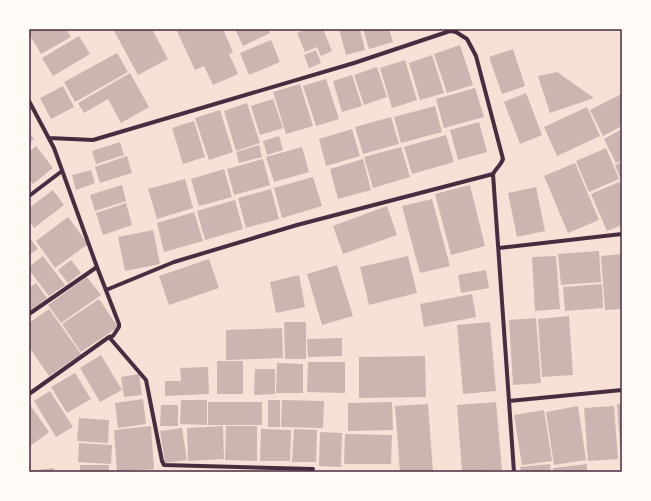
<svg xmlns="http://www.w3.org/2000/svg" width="651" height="501" font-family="'Noto Serif',serif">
<rect width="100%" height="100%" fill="#f7e1d7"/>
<path fill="#ccb4b1" d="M 32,29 L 66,29 L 71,37 L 41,54 L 29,34 L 29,31 Z
M 113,29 L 152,29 L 168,59 L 138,75 Z
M 176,29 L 223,29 L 233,52 L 229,54 L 238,74 L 213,85 L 204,66 L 195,70 Z
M 235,29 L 268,29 L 270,33 L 243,46 Z
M 308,29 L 323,29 L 332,51 L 321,56 L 317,47 L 305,52 L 297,33 Z
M 339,29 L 360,29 L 365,50 L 346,55 Z
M 363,29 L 389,29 L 393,42 L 369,49 Z
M 79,36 L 90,54 L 53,76 L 42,58 Z
M 271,40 L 280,62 L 249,75 L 240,53 Z
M 460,45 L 473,85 L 447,93 L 434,54 Z
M 513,49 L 525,86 L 502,94 L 489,57 Z
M 316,50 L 321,63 L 309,68 L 304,55 Z
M 117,53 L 128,72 L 75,102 L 64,82 Z
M 432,55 L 444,93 L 420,100 L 409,63 Z
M 405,60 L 417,100 L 392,108 L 380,68 Z
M 377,67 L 387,97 L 364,105 L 354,75 Z
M 557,72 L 594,98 L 550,113 L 538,76 Z
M 130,73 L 149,107 L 121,123 L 108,99 L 84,113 L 78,103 Z
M 352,75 L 362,106 L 342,112 L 333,81 Z
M 326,79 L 339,119 L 316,126 L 303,86 Z
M 300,84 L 313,126 L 286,134 L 273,92 Z
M 63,86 L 74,107 L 51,119 L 40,98 Z
M 475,88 L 484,117 L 444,128 L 436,99 Z
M 526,93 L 542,135 L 520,144 L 504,102 Z
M 621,94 L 622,96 L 622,126 L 603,136 L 590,110 Z
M 273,99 L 283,128 L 260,135 L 251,106 Z
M 247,103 L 260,143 L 236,151 L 224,111 Z
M 435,106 L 442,132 L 401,143 L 394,117 Z
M 587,107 L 600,136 L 557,156 L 544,127 Z
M 220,110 L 233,152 L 209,160 L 195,118 Z
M 391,117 L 399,144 L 363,154 L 355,127 Z
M 194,121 L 205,157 L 183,164 L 172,128 Z
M 479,122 L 487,152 L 458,160 L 450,130 Z
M 352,129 L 360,156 L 326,166 L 319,139 Z
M 622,129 L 622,160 L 616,163 L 604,139 Z
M 29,132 L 34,139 L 29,143 Z
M 446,135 L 454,162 L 412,174 L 404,147 Z
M 279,136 L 283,150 L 267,155 L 263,141 Z
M 120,142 L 124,155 L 96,164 L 92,151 Z
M 259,145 L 262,157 L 239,163 L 236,152 Z
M 36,146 L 53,168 L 33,184 L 29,179 L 29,152 Z
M 302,147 L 309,172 L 274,182 L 266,157 Z
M 401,147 L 410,177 L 373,188 L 364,157 Z
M 606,148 L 619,179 L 589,192 L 576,161 Z
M 127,156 L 132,173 L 100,183 L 95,167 Z
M 263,159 L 270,185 L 234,195 L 227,169 Z
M 363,159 L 371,190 L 338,199 L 330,169 Z
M 622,162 L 622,182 L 615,165 Z
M 575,163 L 599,220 L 568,233 L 544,176 Z
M 224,169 L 232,197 L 199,206 L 191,179 Z
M 91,170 L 95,183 L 76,190 L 72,175 Z
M 313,177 L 322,206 L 282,218 L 274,188 Z
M 185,179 L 193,208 L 157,219 L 148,189 Z
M 619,182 L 622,190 L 622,225 L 607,231 L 591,194 Z
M 122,185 L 126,201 L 95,211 L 90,195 Z
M 470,185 L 485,246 L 451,255 L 435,194 Z
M 536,187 L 545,231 L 517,237 L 508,193 Z
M 271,189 L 279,219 L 246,228 L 238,198 Z
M 53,190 L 64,205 L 34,228 L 29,221 L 29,208 Z
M 432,199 L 450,266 L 420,273 L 402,206 Z
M 235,200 L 243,229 L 205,240 L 197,211 Z
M 126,203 L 132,225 L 103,235 L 96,213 Z
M 387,206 L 397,235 L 343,254 L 333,226 Z
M 194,212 L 203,241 L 164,252 L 157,223 Z
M 68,217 L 88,244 L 55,268 L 36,241 Z
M 153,230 L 160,264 L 125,271 L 118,237 Z
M 29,237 L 38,249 L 29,255 Z
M 599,251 L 601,282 L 561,285 L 558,254 Z
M 622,254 L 622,309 L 605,310 L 601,256 Z
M 43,256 L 65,285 L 49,296 L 29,270 L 29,267 Z
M 408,256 L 417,293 L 369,305 L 360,267 Z
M 556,256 L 560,309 L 535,311 L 532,257 Z
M 209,259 L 219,288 L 169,305 L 159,276 Z
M 71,260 L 81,273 L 68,283 L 58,270 Z
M 337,265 L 353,316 L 322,325 L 307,274 Z
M 486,270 L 489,288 L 461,293 L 458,275 Z
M 299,275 L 305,307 L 276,313 L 270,282 Z
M 87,277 L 101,295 L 61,323 L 48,305 Z
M 36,283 L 47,298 L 29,311 L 29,288 Z
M 602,284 L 603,308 L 565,311 L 563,287 Z
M 472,294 L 476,317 L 424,327 L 420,304 Z
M 99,299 L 118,327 L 81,352 L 62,324 Z
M 49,309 L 81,354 L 49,376 L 29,347 L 29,323 Z
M 569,316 L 573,375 L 542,377 L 538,319 Z
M 536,318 L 541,383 L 513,385 L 509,320 Z
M 284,322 L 306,322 L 306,359 L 285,359 Z
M 490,322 L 496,391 L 463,394 L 457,325 Z
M 282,328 L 283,358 L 226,360 L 226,330 Z
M 342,338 L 342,356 L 308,357 L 307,339 Z
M 101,355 L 122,390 L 100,402 L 80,368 Z
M 425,356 L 426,397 L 359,398 L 359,357 Z
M 217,361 L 243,361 L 243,394 L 217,394 Z
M 308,362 L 345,362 L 345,393 L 307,392 Z
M 277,363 L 303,364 L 303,393 L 276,393 Z
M 208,367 L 209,394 L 165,396 L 165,381 L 181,381 L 180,368 Z
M 255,369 L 275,369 L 275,394 L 254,395 Z
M 75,373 L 91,399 L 67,413 L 51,387 Z
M 139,374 L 142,395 L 124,397 L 121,377 Z
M 50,391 L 73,427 L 56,437 L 34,401 Z
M 143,399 L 146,424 L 118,428 L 115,403 Z
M 181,400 L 207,400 L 207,425 L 180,424 Z
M 268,400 L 280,400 L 280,427 L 268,427 Z
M 282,400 L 324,401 L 323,428 L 281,427 Z
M 208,402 L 262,402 L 262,425 L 208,425 Z
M 392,402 L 393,430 L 348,431 L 348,403 Z
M 496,402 L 502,470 L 462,472 L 457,405 Z
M 428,404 L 433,472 L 400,472 L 395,406 Z
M 617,404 L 622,404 L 622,458 L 621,458 Z
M 29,405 L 30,405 L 49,432 L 29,447 Z
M 161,405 L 178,405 L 178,426 L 160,426 Z
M 578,406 L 586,460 L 554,465 L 546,412 Z
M 614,406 L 618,459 L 588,461 L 584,408 Z
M 544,410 L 552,461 L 522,465 L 514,415 Z
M 79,418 L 109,420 L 108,443 L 77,441 Z
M 151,426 L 154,469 L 117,472 L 114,430 Z
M 223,426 L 224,459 L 188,461 L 187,428 Z
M 226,426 L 257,426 L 257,461 L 225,460 Z
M 182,428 L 187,460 L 165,463 L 160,431 Z
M 261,429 L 291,430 L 290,461 L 260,461 Z
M 294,429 L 317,430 L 316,462 L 292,462 Z
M 320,432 L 342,433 L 341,467 L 319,466 Z
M 345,434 L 392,435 L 391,464 L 344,464 Z
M 79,443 L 112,445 L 111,464 L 78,462 Z
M 550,464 L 551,472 L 521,472 L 520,467 Z
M 587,464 L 587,472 L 553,472 L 553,468 Z
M 80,465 L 109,465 L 109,472 L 80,472 Z
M 54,468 L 55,472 L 29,472 L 29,471 Z"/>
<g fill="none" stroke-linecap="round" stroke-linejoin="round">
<path stroke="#4a2c40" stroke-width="4" d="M 29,101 L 54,148 L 97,267 L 29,314
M 49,138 L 93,140 L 354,63 L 450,31 L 456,32 L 467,39 L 476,56 L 503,159 C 501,165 496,168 493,174 L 514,472
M 29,196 L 62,171
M 499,248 L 622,234
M 97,267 L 119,324 L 119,327 L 113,336 L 109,337 L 146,380 L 162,461 L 164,465 L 313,469
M 106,290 L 174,262 L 297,225 L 493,174
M 29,394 L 109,337
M 509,401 L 622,390"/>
</g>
<rect width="651" height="501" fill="none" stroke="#fffaf5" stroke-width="60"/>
<rect x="30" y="30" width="591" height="441" fill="none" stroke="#4a2c40" stroke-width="1.5"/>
</svg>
